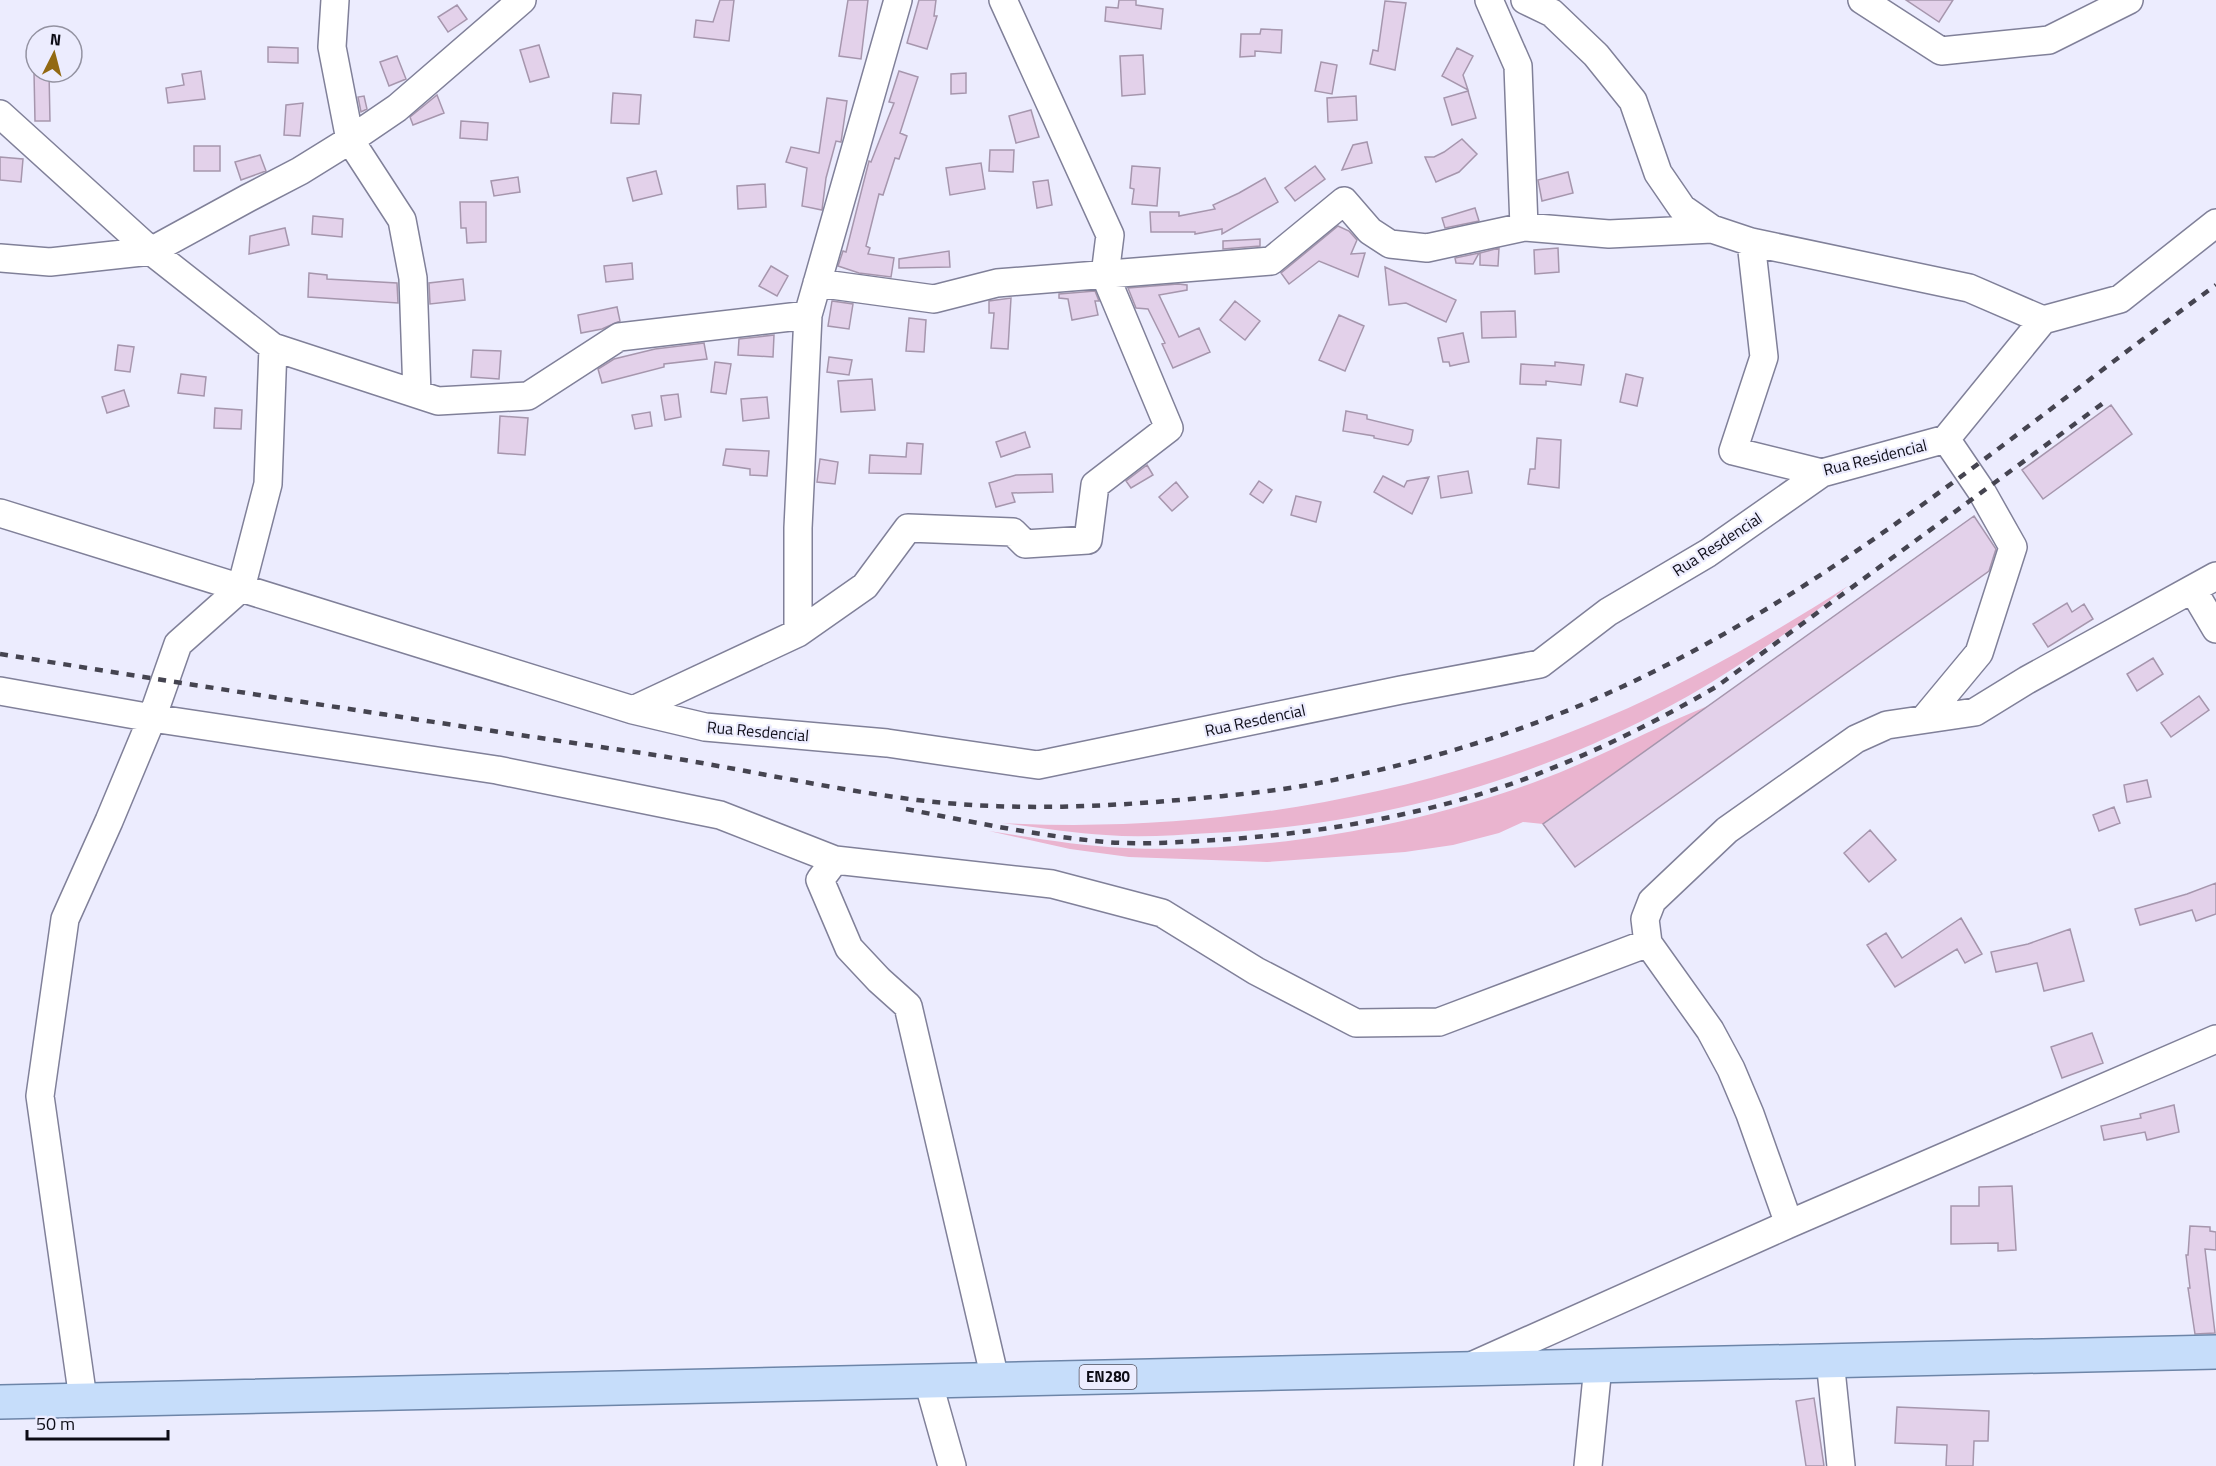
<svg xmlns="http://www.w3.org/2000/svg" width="2216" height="1466" font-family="'Titillium Web',sans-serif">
<rect width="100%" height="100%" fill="#ececfe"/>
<path fill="#eab4cf" d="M 1848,586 C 1812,615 1773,643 1734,668 C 1580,768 1394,825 1211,833 C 1176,835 1141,838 1106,835 C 1071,833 1037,827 1002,823 C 1206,834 1417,798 1605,718 C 1691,682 1770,635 1848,586 Z
M 1710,705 L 1543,824 L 1523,822 L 1499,833 L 1453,845 L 1405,852 L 1267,862 L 1129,857 L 1070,849 L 989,831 C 1034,838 1079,846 1125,848 C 1259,854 1409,828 1535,782 C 1595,760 1651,729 1710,705 Z"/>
<path fill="#e3d1ea" stroke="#a696ad" stroke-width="1.5" d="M 720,0 L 734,0 L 729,41 L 694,37 L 696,20 L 713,22 Z
M 848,0 L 868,0 L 861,59 L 839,56 Z
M 919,0 L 936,0 L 934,16 L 937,16 L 927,49 L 907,43 Z
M 1119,0 L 1136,0 L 1136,5 L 1163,9 L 1161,29 L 1105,21 L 1106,7 L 1118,8 Z
M 1906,0 L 1953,0 L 1939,22 Z
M 1385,1 L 1406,3 L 1395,70 L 1370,64 L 1373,50 L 1378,51 Z
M 457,5 L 467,19 L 448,32 L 438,17 Z
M 1261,29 L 1282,30 L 1281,53 L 1255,51 L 1255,56 L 1240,57 L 1241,34 L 1260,34 Z
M 539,45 L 549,77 L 530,82 L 520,50 Z
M 268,47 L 298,48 L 298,63 L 268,62 Z
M 1457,48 L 1473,56 L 1463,75 L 1468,90 L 1442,76 Z
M 1143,55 L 1145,94 L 1122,96 L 1120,56 Z
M 397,56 L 406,79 L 389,86 L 380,62 Z
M 1321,62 L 1337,65 L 1332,94 L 1315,91 Z
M 201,71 L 205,99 L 168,103 L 166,88 L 184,85 L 182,74 Z
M 899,71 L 918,77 L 900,133 L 907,136 L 899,159 L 895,158 L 883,195 L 879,194 L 866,246 L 870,248 L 868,254 L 894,258 L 891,277 L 859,273 L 838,266 L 843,251 L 846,252 L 869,161 L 871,162 L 894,103 L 889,102 Z
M 34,72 L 49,72 L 50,121 L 35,121 Z
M 966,73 L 966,93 L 951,94 L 951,74 Z
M 1468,91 L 1476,118 L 1452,125 L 1444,98 Z
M 613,93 L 641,95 L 639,124 L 611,123 Z
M 437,95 L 444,113 L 413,125 L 410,117 Z
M 364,96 L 367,109 L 361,112 L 358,97 Z
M 1356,96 L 1357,120 L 1328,122 L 1327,98 Z
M 827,98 L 847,101 L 841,142 L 836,141 L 826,178 L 822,210 L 802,206 L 807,168 L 786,162 L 791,147 L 819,153 Z
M 303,103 L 300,136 L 284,135 L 286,105 Z
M 1031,110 L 1039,137 L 1016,143 L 1009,116 Z
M 461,121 L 488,123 L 487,140 L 460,138 Z
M 1462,139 L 1477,154 L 1459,172 L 1436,182 L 1425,157 L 1434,157 L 1444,152 Z
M 1367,142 L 1372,163 L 1342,170 L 1353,145 Z
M 194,146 L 220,146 L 220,171 L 194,171 Z
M 990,150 L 1014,150 L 1013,172 L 989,171 Z
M 260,155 L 266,171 L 241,180 L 235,162 Z
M 0,157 L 23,159 L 21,182 L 0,180 Z
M 981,163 L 985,189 L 950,195 L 946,168 Z
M 1132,166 L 1160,168 L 1157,206 L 1132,204 L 1134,189 L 1130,188 Z
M 1315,166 L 1325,179 L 1295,201 L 1285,188 Z
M 656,171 L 662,194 L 633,201 L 627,178 Z
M 1568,172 L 1573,193 L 1542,201 L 1538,180 Z
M 518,177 L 520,192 L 494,196 L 491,181 Z
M 1265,178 L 1278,202 L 1222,234 L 1222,229 L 1195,234 L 1195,232 L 1151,232 L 1150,212 L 1179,212 L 1179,216 L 1215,209 L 1213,205 L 1239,193 Z
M 1048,180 L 1052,205 L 1037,208 L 1033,182 Z
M 765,184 L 766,207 L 738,209 L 737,186 Z
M 460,202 L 486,202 L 486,242 L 467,243 L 466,228 L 461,228 Z
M 1475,208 L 1479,221 L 1445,228 L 1442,218 Z
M 313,216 L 343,219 L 342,237 L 312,234 Z
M 1338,226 L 1349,231 L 1357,240 L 1351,254 L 1365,253 L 1358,277 L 1319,261 L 1289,284 L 1281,273 Z
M 285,228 L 289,245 L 249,254 L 250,236 Z
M 1260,239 L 1260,246 L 1223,249 L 1223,241 Z
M 1499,248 L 1498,266 L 1480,265 L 1480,253 Z
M 1558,248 L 1559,272 L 1535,274 L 1534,250 Z
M 949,251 L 950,267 L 899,268 L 899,259 Z
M 1479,253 L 1473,264 L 1456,263 L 1455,258 Z
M 632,263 L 633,279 L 606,282 L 604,266 Z
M 771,266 L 788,276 L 777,296 L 759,286 Z
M 1385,267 L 1456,300 L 1446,322 L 1406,303 L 1389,305 Z
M 309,273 L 327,275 L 327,279 L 397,283 L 398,303 L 308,297 Z
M 463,279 L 465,300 L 430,304 L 429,283 Z
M 1178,284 L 1187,285 L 1187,290 L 1159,295 L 1179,337 L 1199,328 L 1210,352 L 1173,368 L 1162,344 L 1165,343 L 1148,309 L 1136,308 L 1128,288 Z
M 1095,291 L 1099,301 L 1095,301 L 1098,315 L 1072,320 L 1068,299 L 1059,298 L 1059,294 Z
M 1011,298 L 1008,349 L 991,348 L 994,313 L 989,313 L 989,301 Z
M 832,301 L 853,304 L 849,329 L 828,326 Z
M 1235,301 L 1260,321 L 1245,340 L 1220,320 Z
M 617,307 L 620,321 L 602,329 L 581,333 L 578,315 Z
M 1515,311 L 1516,337 L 1482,338 L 1481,312 Z
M 1339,315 L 1364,326 L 1345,371 L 1319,360 Z
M 909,318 L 926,320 L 924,352 L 906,351 Z
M 1463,333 L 1469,362 L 1450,366 L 1449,362 L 1443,362 L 1438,338 Z
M 774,335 L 773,357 L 738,355 L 739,339 Z
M 704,343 L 707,359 L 664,364 L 664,367 L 602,383 L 598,369 L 614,359 L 655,349 Z
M 118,345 L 134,347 L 130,372 L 115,370 Z
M 473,350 L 501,351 L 499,379 L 471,377 Z
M 829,357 L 852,360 L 849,375 L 827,372 Z
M 715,362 L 731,364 L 726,394 L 711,392 Z
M 1555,362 L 1584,365 L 1581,385 L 1546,381 L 1546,385 L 1520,384 L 1521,364 L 1555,366 Z
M 181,374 L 206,377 L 204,396 L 178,393 Z
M 1626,374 L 1643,378 L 1637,406 L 1620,402 Z
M 872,379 L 875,410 L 841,412 L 838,381 Z
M 124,390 L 129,406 L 107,413 L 102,397 Z
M 678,394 L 681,417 L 665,420 L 661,396 Z
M 767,397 L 769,418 L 743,421 L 741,399 Z
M 2111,405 L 2132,434 L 2043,499 L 2022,470 Z
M 215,408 L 242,410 L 241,429 L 214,428 Z
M 1346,411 L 1367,415 L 1367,419 L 1413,430 L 1411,441 L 1408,445 L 1374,438 L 1374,436 L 1343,431 Z
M 650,412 L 652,426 L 635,429 L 632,415 Z
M 500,416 L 528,418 L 525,455 L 498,453 Z
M 1025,432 L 1030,447 L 1001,457 L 996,442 Z
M 1537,438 L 1561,440 L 1559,488 L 1528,484 L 1530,469 L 1535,469 Z
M 907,443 L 923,444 L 921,474 L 869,473 L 870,455 L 906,457 Z
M 726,449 L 769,451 L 767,476 L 750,475 L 750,469 L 723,465 Z
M 820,459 L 838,462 L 835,484 L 817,482 Z
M 1147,465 L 1153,475 L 1131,488 L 1126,481 Z
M 1468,471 L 1472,493 L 1441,498 L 1438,476 Z
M 1052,474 L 1053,492 L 1012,493 L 1015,502 L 996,507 L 989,483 L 1016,475 Z
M 1383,476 L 1404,487 L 1407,481 L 1429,477 L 1412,514 L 1374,492 Z
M 1259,481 L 1272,490 L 1263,503 L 1250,494 Z
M 1176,482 L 1188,497 L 1172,511 L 1159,497 Z
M 1296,496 L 1321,502 L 1316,522 L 1291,515 Z
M 1974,516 L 1996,549 L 1989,571 L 1575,867 L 1543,824 Z
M 2067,603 L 2072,612 L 2084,604 L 2093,619 L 2048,647 L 2033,624 Z
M 2153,658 L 2163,674 L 2137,691 L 2127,674 Z
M 2199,696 L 2209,710 L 2171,737 L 2161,723 Z
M 2147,780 L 2151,797 L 2127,802 L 2124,785 Z
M 2114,807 L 2120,823 L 2099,831 L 2093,815 Z
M 1870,830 L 1896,860 L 1869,882 L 1844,853 Z
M 2216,883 L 2216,914 L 2196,921 L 2192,910 L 2140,925 L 2135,909 L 2187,894 Z
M 1961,918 L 1982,954 L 1965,963 L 1957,949 L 1895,987 L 1867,945 L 1886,933 L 1902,958 Z
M 2070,929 L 2084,981 L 2044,991 L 2037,963 L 1996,972 L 1991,952 L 2028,944 Z
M 2092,1033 L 2103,1063 L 2062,1078 L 2051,1047 Z
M 2174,1105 L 2179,1132 L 2147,1140 L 2145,1132 L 2104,1140 L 2101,1126 L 2141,1118 L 2140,1114 Z
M 2012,1186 L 2016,1250 L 1998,1251 L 1998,1243 L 1951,1244 L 1951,1206 L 1979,1206 L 1979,1187 Z
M 2190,1226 L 2210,1227 L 2210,1231 L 2216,1232 L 2216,1250 L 2205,1249 L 2215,1333 L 2195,1334 L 2188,1288 L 2190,1288 L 2186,1255 L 2188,1255 Z
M 1814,1398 L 1824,1466 L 1806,1466 L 1796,1401 Z
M 1897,1407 L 1989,1411 L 1988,1441 L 1974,1441 L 1973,1466 L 1946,1466 L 1947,1445 L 1895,1443 Z"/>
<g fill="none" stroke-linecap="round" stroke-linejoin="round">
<defs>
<path id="minor" d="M 335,0 L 332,47 L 350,140 L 402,220 L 413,278 L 417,394
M 1489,0 L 1518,66 L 1524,227
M 1525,0 L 1552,13 L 1596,55 L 1633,101 L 1658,173 L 1682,208 L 1712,229 L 1751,242 L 1969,288 L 2043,320 L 2120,299 L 2216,223
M 1862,0 L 1941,51 L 2049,40 L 2129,0
M 0,114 L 151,251 L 273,347 L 268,484 L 241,588 L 178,644 L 152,718 L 109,821 L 65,919 L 40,1096 L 83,1399
M 1751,242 L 1764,357 L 1733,451 L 1822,473 L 1946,439 L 1982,492 L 2013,547 L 1979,653 L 1925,718
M 0,258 L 50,262 L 151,251 L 248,198 L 300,171 L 350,140 L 397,108 L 522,0
M 817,283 L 934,299 L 997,283 L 1271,261 L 1344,201 L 1370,231 L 1390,244 L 1427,248 L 1524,227 L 1609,234 L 1712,229
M 273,347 L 438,401 L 528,396 L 619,337 L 808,315
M 1946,439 L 2043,320
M 0,513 L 633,710 L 798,633 L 865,586 L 908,528 L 1013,532 L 1025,544 L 1088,540 L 1095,485 L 1169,428 L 1105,275 L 1110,235 L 1003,0
M 2193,590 L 2216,629
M 798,633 L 798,528 L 808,315 L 898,0
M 0,691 L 152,718 L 497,770 L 720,815 L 835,860 L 820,880 L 849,948 L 879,980 L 908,1006 L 995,1379
M 633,710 L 705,727 L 887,743 L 1038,765 L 1401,690 L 1540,664 L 1608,612 L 1708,553 L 1822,473
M 835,860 L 1052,884 L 1162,913 L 1256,971 L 1356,1023 L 1439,1022 L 1648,943
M 1789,1224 L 1750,1114 L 1731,1069 L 1710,1030 L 1648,943 L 1645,919 L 1652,901 L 1727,830 L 1856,739 L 1887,725 L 1975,712 L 2027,680 L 2216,576
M 1830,1360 L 1841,1466
M 1469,1367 L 1789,1224 L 2216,1039
M 928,1381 L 952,1466
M 1588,1466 L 1598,1366"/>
<path id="major" d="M 0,1402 L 2216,1352"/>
</defs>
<use href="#minor" stroke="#808099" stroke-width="30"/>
<use href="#major" stroke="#6d85a8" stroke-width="36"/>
<use href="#minor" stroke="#fff" stroke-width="27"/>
<use href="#major" stroke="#c6ddfa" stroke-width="33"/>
<path stroke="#454450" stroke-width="4.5" stroke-dasharray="8 8" stroke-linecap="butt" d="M 0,654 C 212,688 423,721 635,752 C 730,766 822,788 917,800 C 1000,810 1084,808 1167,801 C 1214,797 1262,793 1308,785 C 1411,766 1520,734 1615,690 C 1834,590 2022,426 2216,285
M 906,809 C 972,822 1039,836 1106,842 C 1142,845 1179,842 1215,840 C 1323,834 1450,811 1550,769 C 1608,746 1662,718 1716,687 L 2106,401"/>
</g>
<g text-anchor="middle" stroke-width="4.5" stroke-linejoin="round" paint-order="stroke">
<rect fill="#ececfe" stroke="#504f5c" stroke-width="1.5" x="1079.5" y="1365" width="57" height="24" rx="4.5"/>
<g font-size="15" font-weight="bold" fill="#0d0c16">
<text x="1108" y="1382">EN280</text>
</g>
<g font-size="16" fill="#0d0c16" stroke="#ececfe">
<text transform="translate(1875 457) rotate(-14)" y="6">Rua Residencial</text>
<text transform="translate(1717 544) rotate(-33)" y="6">Rua Resdencial</text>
<text transform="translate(1255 720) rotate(-12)" y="6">Rua Resdencial</text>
<text transform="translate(758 731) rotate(5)" y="6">Rua Resdencial</text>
</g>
</g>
<g transform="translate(54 54) rotate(6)"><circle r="28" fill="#ececfe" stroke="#9392a1" stroke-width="1.5"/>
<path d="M0-4.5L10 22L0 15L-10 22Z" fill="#926912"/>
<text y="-9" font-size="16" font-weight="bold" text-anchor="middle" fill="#0d0c16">N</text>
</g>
<path d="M27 1430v9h141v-9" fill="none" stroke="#0d0c16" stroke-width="3"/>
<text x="36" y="1430" font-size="18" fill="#0d0c16" stroke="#ececfe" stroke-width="4.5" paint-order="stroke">50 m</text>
</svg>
